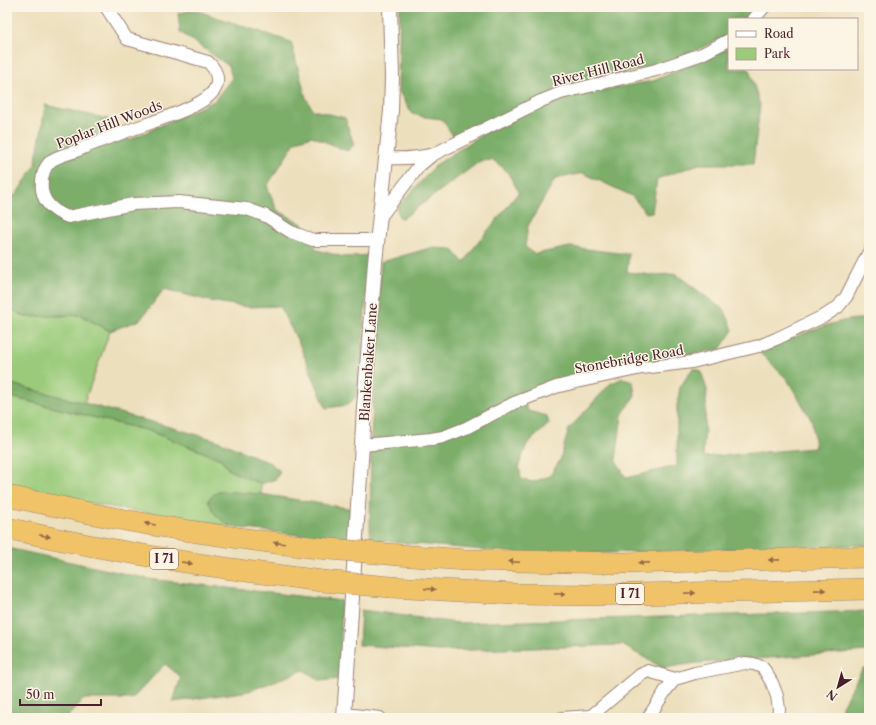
<svg xmlns="http://www.w3.org/2000/svg" width="876" height="725" font-family="'Libre Caslon Text',serif">
<rect width="100%" height="100%" fill="#fcf5e5"/>
<filter id="ink" filterUnits="userSpaceOnUse"><feTurbulence type="fractalNoise" baseFrequency=".025" numOctaves="2"/><feDisplacementMap in="SourceGraphic" scale="8" xChannelSelector="R" yChannelSelector="G"/><feConvolveMatrix kernelMatrix="1 2 1 2 8 2 1 2 1" color-interpolation-filters="sRGB"/></filter>
<filter id="wash" filterUnits="userSpaceOnUse"><feTurbulence type="fractalNoise" baseFrequency=".012" numOctaves="4" result="noise"/><feDisplacementMap in="SourceGraphic" scale="16" xChannelSelector="R" yChannelSelector="G"/><feGaussianBlur stdDeviation="0.9" result="paint"/><feColorMatrix in="noise" values="0 0 0 0 0 0 0 0 0 0 0 0 0 0 0 0 0 1.4 0 .05"/><feComposite in="paint" operator="in"/></filter>
<g filter="url(#wash)">
<rect width="100%" height="100%" fill="#ecdfbc"/>
<path fill="#9aca7a" stroke="#727452" d="M 7,307 L 26,317 L 80,315 L 110,331 L 84,403 L 7,383 Z
M 7,396 L 149,431 L 221,459 L 229,470 L 261,484 L 261,494 L 218,491 L 214,513 L 231,527 L 77,501 L 7,485 Z"/>
<path fill="#7bae6a" stroke="#62664a" d="M 400,7 L 756,7 L 745,19 L 729,19 L 729,35 L 670,62 L 599,79 L 455,139 L 442,119 L 425,117 L 412,114 L 398,90 Z
M 195,10 L 291,42 L 306,98 L 313,110 L 345,118 L 354,145 L 347,151 L 312,136 L 296,141 L 267,186 L 277,210 L 304,225 L 317,250 L 344,257 L 369,255 L 359,393 L 348,405 L 326,408 L 298,341 L 279,306 L 247,307 L 210,301 L 164,289 L 140,320 L 110,331 L 80,315 L 26,317 L 7,307 L 7,196 L 15,196 L 35,166 L 42,127 L 45,105 L 108,119 L 129,140 L 214,101 L 232,78 L 229,66 L 180,32 L 178,13 Z
M 729,48 L 729,69 L 749,69 L 760,105 L 753,164 L 699,164 L 657,179 L 652,212 L 646,213 L 632,196 L 583,173 L 555,179 L 528,226 L 525,247 L 535,254 L 570,247 L 618,253 L 629,253 L 627,272 L 652,275 L 676,274 L 725,311 L 733,330 L 720,349 L 605,371 L 520,393 L 528,411 L 547,416 L 549,424 L 527,444 L 519,465 L 521,479 L 533,482 L 550,476 L 560,460 L 569,429 L 610,384 L 623,378 L 633,381 L 635,395 L 622,415 L 616,460 L 626,478 L 677,466 L 677,406 L 680,387 L 693,368 L 701,371 L 707,390 L 703,457 L 815,448 L 812,421 L 787,379 L 759,352 C 784,342 844,313 869,320 L 869,545 L 540,555 L 370,540 L 371,437 L 381,262 L 430,248 L 452,249 L 464,263 L 473,249 L 519,192 L 506,170 L 493,160 L 480,161 L 402,219 L 399,217 L 397,208 L 436,165 L 486,132 L 564,97 L 653,81 Z
M 7,383 L 84,403 L 216,440 L 270,463 L 280,471 L 276,479 L 261,484 L 229,470 L 221,459 L 149,431 L 7,396 Z
M 218,491 L 261,494 L 353,509 L 348,541 L 231,527 L 214,513 L 208,500 Z
M 7,548 L 149,579 L 342,601 L 339,679 L 320,681 L 304,670 L 249,691 L 173,702 L 181,677 L 165,664 L 132,699 L 84,699 L 68,716 L 68,718 L 7,718 Z
M 361,610 L 458,623 L 869,611 L 869,651 L 697,663 L 663,668 L 622,645 L 441,651 L 359,645 Z
M 863,668 L 869,668 L 869,718 L 842,718 L 842,706 Z"/>
</g>
<g filter="url(#ink)">
<g fill="none" stroke-linecap="round" stroke-linejoin="round">
<defs>
<path id="minor" d="M 106,7 L 127,39 L 208,62 C 218,71 221,84 211,94 C 200,106 169,116 153,122 C 127,131 101,140 76,151 C 68,154 57,156 51,161 C 43,168 41,180 42,190 C 44,204 55,212 68,217 L 133,204 L 179,202 L 247,209 L 266,216 L 291,232 L 313,240 L 378,240
M 754,19 L 764,7
M 387,158 C 404,159 418,158 434,154 L 541,101 L 561,93 L 656,70 L 702,54 L 729,40
M 381,216 L 419,166 L 431,156
M 362,445 L 431,439 L 443,437 L 466,428 L 514,403 L 556,387 L 576,382 L 642,368 L 692,362 L 759,346 L 776,339 L 826,315 L 838,307 L 846,297 L 869,252
M 345,714 L 380,718
M 562,718 L 591,716 L 640,675 L 648,671 L 675,679 L 695,673 L 745,663 L 754,664 L 762,667 L 765,671 L 772,683 L 777,696 L 779,709 L 778,718
M 648,718 L 666,690 L 675,679"/>
<path id="tertiary" d="M 344,718 L 362,445 L 364,407 L 375,262 L 391,111 L 392,77 L 390,7"/>
<path id="motorway" d="M 7,496 C 43,503 78,511 114,518 C 181,531 250,540 318,548
M 7,528 C 111,552 216,568 322,581
M 399,555 L 466,560 L 622,563 L 869,557
M 391,587 L 513,594 L 587,595 L 869,589"/>
</defs>
<use href="#minor" stroke="#9b7f74" stroke-width="14"/>
<use href="#tertiary" stroke="#9b7f74" stroke-width="16"/>
<use href="#motorway" stroke="#9b7f74" stroke-width="22"/>
<use href="#minor" stroke="#fff" stroke-width="12"/>
<use href="#tertiary" stroke="#fff" stroke-width="14"/>
<use href="#motorway" stroke="#f1c369" stroke-width="21"/>
<defs>
<path id="motorway-bridge" d="M 318,548 L 399,555
M 322,581 L 391,587"/>
</defs>
<use href="#motorway-bridge" stroke="#9b7f74" stroke-width="22" stroke-linecap="butt"/>
<use href="#motorway-bridge" stroke="#f1c369" stroke-width="21"/>
</g>
<defs><path id="oneway-solid" d="M-6-.8H1V-3.2L6.5 0L1 3.2V.8H-6Z"/></defs>
<g fill="#956947">
<use href="#oneway-solid" transform="translate(150 524) rotate(-171)"/>
<use href="#oneway-solid" transform="translate(45 536) rotate(12)"/>
<use href="#oneway-solid" transform="translate(279 543) rotate(-173)"/>
<use href="#oneway-solid" transform="translate(774 560) rotate(179)"/>
<use href="#oneway-solid" transform="translate(514 562) rotate(-178)"/>
<use href="#oneway-solid" transform="translate(187 563) rotate(9)"/>
<use href="#oneway-solid" transform="translate(644 563) rotate(179)"/>
<use href="#oneway-solid" transform="translate(430 589) rotate(4)"/>
<use href="#oneway-solid" transform="translate(820 590) rotate(-1)"/>
<use href="#oneway-solid" transform="translate(690 593) rotate(-1)"/>
<use href="#oneway-solid" transform="translate(560 594) rotate(1)"/>
</g>
</g>
<g text-anchor="middle" stroke-width="3" stroke-linejoin="round" paint-order="stroke">
<g fill="#fcf5e5" stroke="#7f5f63" stroke-width="1">
<rect x="150" y="549" width="28" height="20" rx="3"/>
<rect x="616" y="584" width="28" height="20" rx="3"/>
</g>
<g font-size="12" font-weight="bold" fill="#4a1f2b">
<text x="164" y="563">I 71</text>
<text x="630" y="598">I 71</text>
</g>
<g font-size="13" fill="#4a1f2b" stroke="#fcf5e5">
<text transform="translate(598 70) rotate(-14)" y="5">River Hill Road</text>
<text transform="translate(109 124) rotate(-21)" y="5">Poplar Hill Woods</text>
<text transform="translate(629 359) rotate(-10)" y="5">Stonebridge Road</text>
<text transform="translate(368 362) rotate(-86)" y="5">Blankenbaker Lane</text>
</g>
</g>
<rect width="876" height="725" fill="none" stroke="#fcf5e5" stroke-width="24"/>
<rect x="728" y="18" width="130" height="52" fill="#fcf5e5" stroke="#b59f9b"/>
<rect x="736" y="31" width="20" height="6" fill="#ffffff" stroke="#b59f9b"/>
<text x="764" y="38" font-size="12" fill="#4a1f2b">Road</text>
<rect x="736" y="48" width="20" height="12" fill="#9aca7a" stroke="#b59f9b"/>
<text x="764" y="58" font-size="12" fill="#4a1f2b">Park</text>
<g transform="translate(838 687) rotate(217)" stroke="#fcf5e5" stroke-width="3" paint-order="stroke">
<path d="M0-3L7 15L0 10L-7 15Z" fill="#4a1f2b"/>
<text y="-6" font-size="11" font-weight="bold" text-anchor="middle" fill="#4a1f2b">N</text>
</g>
<path d="M20 699v6h81v-6" fill="none" stroke="#4a1f2b" stroke-width="2"/>
<text x="26" y="699" font-size="12" fill="#4a1f2b" stroke="#fcf5e5" stroke-width="3" paint-order="stroke">50 m</text>
</svg>
